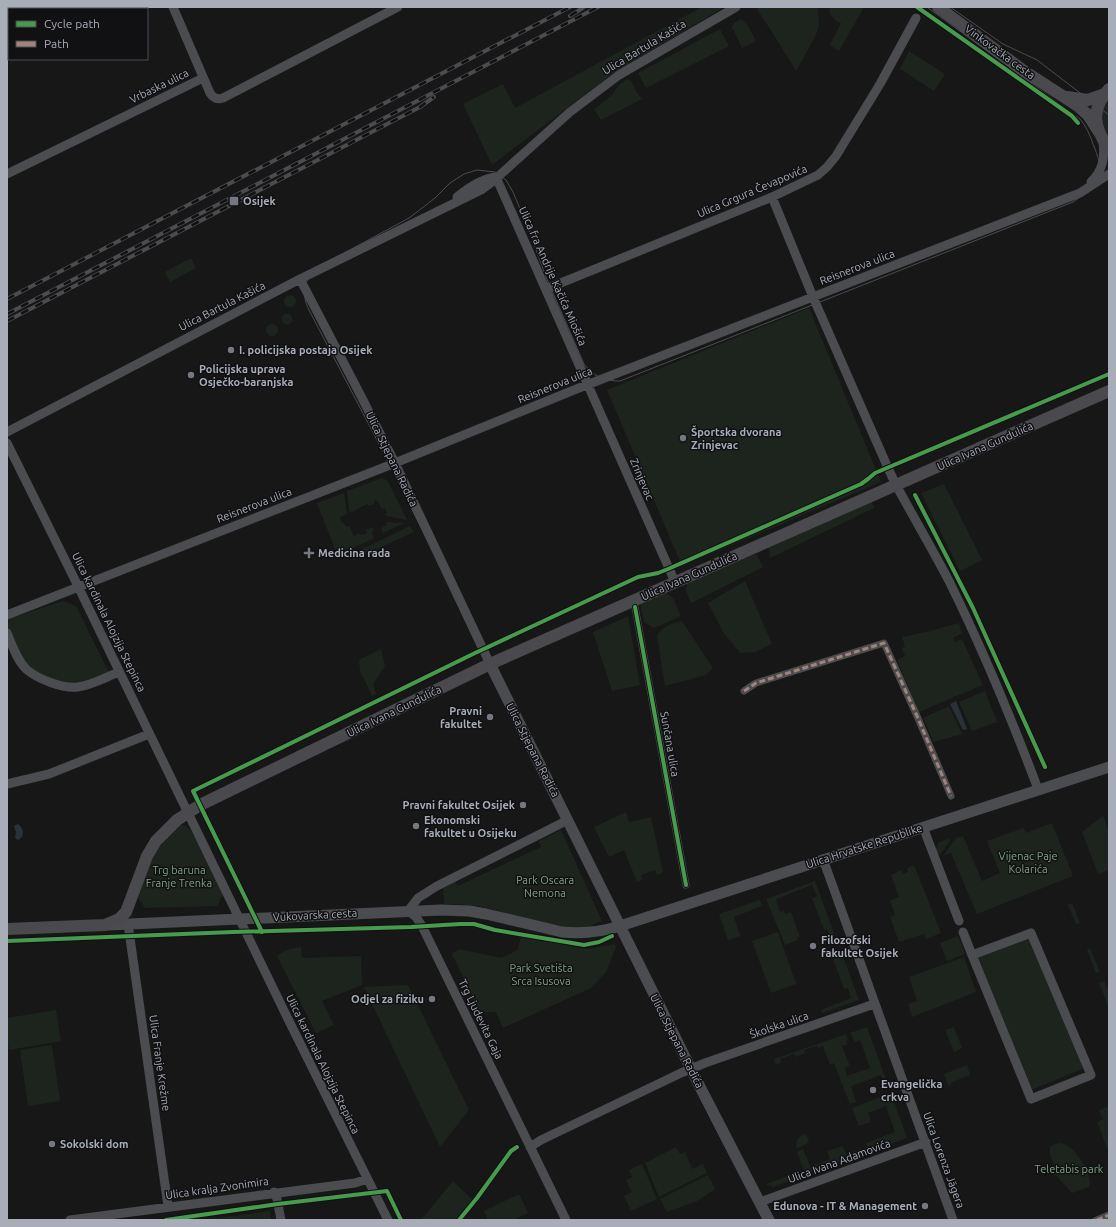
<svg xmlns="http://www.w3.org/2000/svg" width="1116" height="1227" font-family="Ubuntu,sans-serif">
<rect width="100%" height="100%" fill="#171717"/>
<path fill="#1d241e" d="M 702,7 L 724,7 L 612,74 L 492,165 L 463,104 L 503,84 L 515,108 Z
M 756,7 L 818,7 L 819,27 L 815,37 L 796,71 L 772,32 L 760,14 Z
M 830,7 L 864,7 L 839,51 L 830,45 L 841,23 L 836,21 L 830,14 Z
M 741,19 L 747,24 L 756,41 L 742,48 L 732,27 L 734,23 Z
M 720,29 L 729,46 L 646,88 L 638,73 Z
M 909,51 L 945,74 L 934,91 L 900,69 Z
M 627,79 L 631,81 L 637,93 L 642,99 L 601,120 L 594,109 L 611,96 L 620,84 Z
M 1109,97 L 1109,138 C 1101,123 1100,112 1109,97 Z
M 191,258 L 196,268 L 170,282 L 165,272 Z
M284 301a6 6 0 1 1 12 0a6 6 0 1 1-12 0Z
M 809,308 L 881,482 L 682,566 L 607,390 Z
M281.5 319a5.5 5.5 0 1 1 11 0a5.5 5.5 0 1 1-11 0Z
M266 330a6 6 0 1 1 12 0a6 6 0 1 1-12 0Z
M 382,478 L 387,480 L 407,520 L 386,516 L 385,514 L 387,513 L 385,508 L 382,509 L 377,501 L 376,500 L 374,501 L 374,504 L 369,506 L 367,504 L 352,512 L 349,511 L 347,491 Z
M 944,484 L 982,560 L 960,571 L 921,493 Z
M 344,493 L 347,514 L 340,517 L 342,523 L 344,523 L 346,527 L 349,526 L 354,536 L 359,533 L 361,535 L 367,533 L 366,530 L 372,527 L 374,531 L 372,532 L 374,538 L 345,552 L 335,549 L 317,503 Z
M 870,499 L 874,508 L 770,558 L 768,546 Z
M 386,522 L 388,522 L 404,523 L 383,533 L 381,528 L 387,525 Z
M 410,526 L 414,532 L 354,560 L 352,554 Z
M 753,555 L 757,555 L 763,567 L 691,603 L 686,591 L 686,585 L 690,582 Z
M 745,581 L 772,644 L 755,652 L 740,653 L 723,632 L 708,603 Z
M 665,592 L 673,598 L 681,616 L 654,628 L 644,622 L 640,603 Z
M 63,601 L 76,606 L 109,673 L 85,683 L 70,684 L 53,681 L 30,668 L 21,657 L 7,630 L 9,619 Z
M 628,616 L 640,685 L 612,691 L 593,632 Z
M 682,621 L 713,668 L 706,675 L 665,686 L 657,635 C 664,626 671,623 682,621 Z
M 959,623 L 962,633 L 953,638 L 955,642 L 962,639 L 983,685 L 919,712 L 897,660 L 905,656 L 902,648 L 905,647 L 902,637 L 930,631 Z
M 381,649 L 385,666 L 373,684 L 376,694 L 372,696 L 360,671 L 359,660 Z
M 985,691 L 997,722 L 972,731 L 959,702 Z
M 949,706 L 962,734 L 934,742 L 923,718 Z
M 626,812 L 629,822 L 651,817 L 663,872 L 657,875 L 655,870 L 641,875 L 642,880 L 637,882 L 624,850 L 609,857 L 594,827 Z
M 1103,816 L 1109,832 L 1109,870 L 1098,874 L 1082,832 Z
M 1052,823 L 1073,876 L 977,914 L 951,853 L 943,856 L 956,838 L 963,836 L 982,881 L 1000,873 L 987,841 L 1024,828 L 1026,833 Z
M 178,825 C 181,825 184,825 187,827 C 196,833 217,882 223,895 L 217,906 L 145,908 L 137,897 L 154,853 Z
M 561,830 L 602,921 C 598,922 595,924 591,926 C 563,934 519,916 492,909 C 476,905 460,904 444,904 L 443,888 L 455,882 L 458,886 L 541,847 L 539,841 Z
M 950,838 L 950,841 L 941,853 L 938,855 L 936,849 L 938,843 Z
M 914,865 L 941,933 L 926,939 L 924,934 L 899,942 L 890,917 L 895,915 L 890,901 L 899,897 L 891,875 L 901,870 L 903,874 L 908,872 L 907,868 Z
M 815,881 L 835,936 L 831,938 L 827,929 L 824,930 L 812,898 L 817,896 L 812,885 L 776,899 L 780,912 L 784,911 L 785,914 L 791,912 L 800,937 L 797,938 L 798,940 L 785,945 L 766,899 Z
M 760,900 L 762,906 L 734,917 L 740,936 L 728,940 L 719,914 Z
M 1072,903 L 1080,923 L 1076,924 L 1068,905 Z
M 778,932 L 796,984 L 771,993 L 752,941 Z
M 1030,935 L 1085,1068 L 1031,1090 L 976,955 Z
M 521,936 L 587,949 L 614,944 L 616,947 L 606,972 L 591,988 L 503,1028 L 496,1012 L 480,1013 L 452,954 L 459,949 L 501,958 L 518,950 Z
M 958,936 L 965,954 L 947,961 L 940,943 Z
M 301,947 L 302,958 L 361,956 L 362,985 L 322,1001 L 334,1025 L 316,1033 L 277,956 C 285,950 292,948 301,947 Z
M 840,948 L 859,1000 L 822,1013 L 821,1010 L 851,998 L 848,988 L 844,989 L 833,959 L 838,957 Z
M 1090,948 L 1100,972 L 1096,973 L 1087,950 Z
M 964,957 L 976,992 L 912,1017 L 908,1004 L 917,1001 L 909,977 Z
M 1104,981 L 1109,992 L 1109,1008 L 1099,983 Z
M 408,985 L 469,1110 L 440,1147 L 364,987 Z
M 56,1010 L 61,1041 L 9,1050 L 7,1038 L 7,1018 Z
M 867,1027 L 885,1077 L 884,1080 L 881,1075 L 851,1086 L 856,1102 L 850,1104 L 834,1063 L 830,1065 L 823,1046 L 818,1048 L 817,1046 L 804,1050 L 805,1053 L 796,1057 L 794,1054 L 780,1059 L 781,1063 L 776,1065 L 774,1059 L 846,1034 L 848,1040 L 846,1041 L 848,1044 L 842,1046 L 850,1066 L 845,1068 L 847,1076 L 870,1068 L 860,1040 L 855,1042 L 850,1033 Z
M 954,1027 L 962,1048 L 954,1052 L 945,1030 Z
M 52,1045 L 60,1101 L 28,1106 L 20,1050 Z
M 967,1065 L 970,1075 L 952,1082 L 949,1087 L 944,1074 Z
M 891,1093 L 907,1138 L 853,1158 L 851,1153 L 867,1147 L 866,1143 L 895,1132 L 886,1106 L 868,1113 L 871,1122 L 859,1126 L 852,1108 Z
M 1109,1106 L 1109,1153 L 1097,1122 L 1103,1119 L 1099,1110 Z
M 806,1134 L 809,1142 L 797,1149 C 795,1140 797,1137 806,1134 Z
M 1059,1143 C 1062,1144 1065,1144 1068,1146 C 1077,1151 1094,1177 1089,1187 L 1072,1193 L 1051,1170 L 1055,1169 L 1050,1153 L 1050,1147 L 1053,1145 Z
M 843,1146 L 848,1160 L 817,1172 L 814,1165 L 830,1159 L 827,1151 Z
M 676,1147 L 680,1154 L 685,1152 L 692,1169 L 703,1164 L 707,1173 L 659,1197 L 645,1163 Z
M 803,1149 L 813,1173 L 806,1176 L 797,1152 Z
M 642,1164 L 657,1199 L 631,1211 L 624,1196 L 632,1192 L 626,1180 L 632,1177 L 629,1170 Z
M 801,1171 L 804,1176 L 773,1187 L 766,1184 Z
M 708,1175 L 715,1189 L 697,1201 L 667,1212 L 660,1199 Z
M 453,1181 L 473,1200 L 455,1220 L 421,1220 Z
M 519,1194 L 528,1213 L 513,1220 L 488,1220 L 484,1211 Z
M 270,1211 L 271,1220 L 205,1220 Z"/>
<path fill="#2a3239" d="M 956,701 L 967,729 L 963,730 L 950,704 Z
M 18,824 C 24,828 25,837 18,840 L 15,838 L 16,832 L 14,826 Z"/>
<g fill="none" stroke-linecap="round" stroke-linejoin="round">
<path stroke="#4b4c50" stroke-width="7" d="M 635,607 L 686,885
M 744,691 L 756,683 L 884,643 L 917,716 L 951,796
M 1097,1220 L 1109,1215"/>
<path stroke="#4b4c50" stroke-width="9" d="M 37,7 L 38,9
M 173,7 L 210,93 C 213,98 217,100 223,98 L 398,7
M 90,9 L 94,7
M 7,53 L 9,52
M 7,174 L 203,78
M 496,177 L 675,582
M 1091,182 C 1103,170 1105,158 1103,141
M 457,197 C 468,188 481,179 495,177
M 772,197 L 813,297 L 888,468 L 896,485 C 914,518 933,550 950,583 C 983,650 1012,720 1038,789
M 300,279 L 362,398 L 395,463 L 490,664
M 546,289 L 772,197 L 818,175 L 827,167 L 836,156 L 880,84 L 916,18
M 7,432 L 300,279 L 481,190 L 492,182 L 570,112 L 619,75 L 736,7
M 7,443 L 74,578 L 288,1019 L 388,1220
M 7,615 L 390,465 L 579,388 L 1080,193 L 1109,174
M 7,633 C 12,645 17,660 26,669 C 37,679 63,689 78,687 C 92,685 106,677 119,672
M 7,784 L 49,774 L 149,734
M 923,827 L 959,921
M 823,859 L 953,1220
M 128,924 L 168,1206
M 963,932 L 972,955
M 1031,933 L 1091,1075 L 1031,1099 L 972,955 Z
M 530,1147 L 541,1140 L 681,1073 L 705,1063 L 874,1004
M 274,1192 L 277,1199 L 281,1220
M 760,1202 L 926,1142
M 70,1220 L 355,1183 L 367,1179
M 566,1220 L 422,926 L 416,917 L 408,911 L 418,898 L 437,886 L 568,820"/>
<path stroke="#4b4c50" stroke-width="11" d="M 490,664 L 696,1079 L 769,1220
M 108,925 L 441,910 L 469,911 L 486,914 L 562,932 C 582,934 601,932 620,926 L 1109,767"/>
<path stroke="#4a4a4e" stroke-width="12" d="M 938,7 L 1024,71 L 1078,106 L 1088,115 L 1099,132
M 1109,89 C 1090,109 1094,128 1109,149
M 1067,97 L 1088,100 L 1105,94
M 7,929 L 105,925 L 119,919 L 126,912 L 147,856 L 156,841 L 177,820 L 200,805 L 490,664 L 1109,391"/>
<path stroke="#4b4c4f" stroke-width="1" d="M 950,7 L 1003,44 L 1037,60 L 1109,115
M 763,1220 C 706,1111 650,1001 600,889 L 390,465 L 309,310 C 300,291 304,279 320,266 L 409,218 L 435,198 L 450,183 L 464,174 L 477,170 L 495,172 L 506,180 L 513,192 L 530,233 L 546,277 L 584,364 C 593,376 604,381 620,381 L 1073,202 C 1086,194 1101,178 1099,162 C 1098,156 1095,149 1093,144 C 1090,135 1086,126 1080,119 L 927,7
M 1090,1220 L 1109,1212"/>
<defs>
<path id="rail" d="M 570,16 L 584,7
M 7,299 L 570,7
M 7,314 L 598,7
M 7,321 L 420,107 L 434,97"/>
</defs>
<use href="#rail" stroke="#4b4c4f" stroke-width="4"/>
<use href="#rail" stroke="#111113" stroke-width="2.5" stroke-dasharray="8" stroke-linecap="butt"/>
<path stroke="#a18479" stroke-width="3" stroke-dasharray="6 3" stroke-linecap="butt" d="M 744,691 L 756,683 L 884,643 L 917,716 L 951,796
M 1097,1220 L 1109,1215"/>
<defs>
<path id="cycleway" d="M 917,7 L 1072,116 L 1078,123
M 915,495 L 973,608 L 1045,767
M 635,607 L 686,885
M 262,932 L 193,791 L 473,654 L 638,577 L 658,573 L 668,569 L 861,484 L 868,479 L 875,473 L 1109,374
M 7,941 L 233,932 L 411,927 L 460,924 L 474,924 L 495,930 L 584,945 L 599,942 L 612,936
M 166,1220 L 278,1204 L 387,1191 L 401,1220
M 459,1220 L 477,1198 L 511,1151 L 517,1147"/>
</defs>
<use href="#cycleway" stroke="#111113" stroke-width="6"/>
<use href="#cycleway" stroke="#469c4c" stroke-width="4"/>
</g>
<g fill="#757880" stroke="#111113" stroke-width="1.5">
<rect x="229" y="196" width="10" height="10" rx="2"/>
<circle cx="231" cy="350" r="4"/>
<circle cx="191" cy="375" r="4"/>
<circle cx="683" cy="438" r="4"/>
<path d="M307 547h4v4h4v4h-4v4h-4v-4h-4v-4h4z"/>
<circle cx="490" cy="717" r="4"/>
<circle cx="523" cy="805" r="4"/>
<circle cx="416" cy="826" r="4"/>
<circle cx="813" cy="946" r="4"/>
<circle cx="432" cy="999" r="4"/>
<circle cx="873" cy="1090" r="4"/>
<circle cx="52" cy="1144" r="4"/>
<circle cx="925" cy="1206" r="4"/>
</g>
<g text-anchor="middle" stroke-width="3" stroke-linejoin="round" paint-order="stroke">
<g font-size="11" fill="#a8adb8" stroke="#111113">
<text transform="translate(644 47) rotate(-31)" y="4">Ulica Bartula Kašića</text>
<text transform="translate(1000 52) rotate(36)" y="4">Vinkovačka cesta</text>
<text transform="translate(159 86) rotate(-26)" y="4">Vrbaska ulica</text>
<text transform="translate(752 191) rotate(-23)" y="4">Ulica Grgura Čevapovića</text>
<text transform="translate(857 267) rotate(-21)" y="4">Reisnerova ulica</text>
<text transform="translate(553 276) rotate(66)" y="4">Ulica fra Andrije Kačića Miošića</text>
<text transform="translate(222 306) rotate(-27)" y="4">Ulica Bartula Kašića</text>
<text transform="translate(555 385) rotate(-22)" y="4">Reisnerova ulica</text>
<text transform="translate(985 446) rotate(-24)" y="4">Ulica Ivana Gundulića</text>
<text transform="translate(392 459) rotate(64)" y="4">Ulica Stjepana Radića</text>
<text transform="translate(642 479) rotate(67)" y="4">Zrinjevac</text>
<text transform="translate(254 505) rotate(-21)" y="4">Reisnerova ulica</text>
<text transform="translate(689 576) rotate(-24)" y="4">Ulica Ivana Gundulića</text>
<text transform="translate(109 622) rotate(64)" y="4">Ulica kardinala Alojzija Stepinca</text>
<text transform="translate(394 711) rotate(-26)" y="4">Ulica Ivana Gundulića</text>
<text transform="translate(670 744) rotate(80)" y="4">Sunčana ulica</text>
<text transform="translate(533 750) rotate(63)" y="4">Ulica Stjepana Radića</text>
<text transform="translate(864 846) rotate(-18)" y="4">Ulica Hrvatske Republike</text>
<text transform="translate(315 915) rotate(-3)" y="4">Vukovarska cesta</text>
<text transform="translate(481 1019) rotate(64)" y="4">Trg Ljudevita Gaja</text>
<text transform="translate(779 1025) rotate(-19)" y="4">Školska ulica</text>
<text transform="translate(677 1041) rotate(63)" y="4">Ulica Stjepana Radića</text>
<text transform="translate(160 1063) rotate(82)" y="4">Ulica Franje Krežme</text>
<text transform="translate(323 1064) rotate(64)" y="4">Ulica kardinala Alojzija Stepinca</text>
<text transform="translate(944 1160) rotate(70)" y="4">Ulica Lorenza Jägera</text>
<text transform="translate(839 1161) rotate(-20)" y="4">Ulica Ivana Adamovića</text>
<text transform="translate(217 1188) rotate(-8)" y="4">Ulica kralja Zvonimira</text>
</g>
<g font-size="11" font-weight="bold" fill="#a8adb8" stroke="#111113" text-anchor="start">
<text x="243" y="205">Osijek</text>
<text x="239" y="354">I. policijska postaja Osijek</text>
<text x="199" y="373">Policijska uprava<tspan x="199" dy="13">Osječko-baranjska</tspan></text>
<text x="691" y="436">Športska dvorana<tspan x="691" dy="13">Zrinjevac</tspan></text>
<text x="318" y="557">Medicina rada</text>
<text x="482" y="715" text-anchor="end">Pravni<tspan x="482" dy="13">fakultet</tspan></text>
<text x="515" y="809" text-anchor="end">Pravni fakultet Osijek</text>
<text x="424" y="824">Ekonomski<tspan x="424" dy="13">fakultet u Osijeku</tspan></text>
<text x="821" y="944">Filozofski<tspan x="821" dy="13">fakultet Osijek</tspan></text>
<text x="424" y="1003" text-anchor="end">Odjel za fiziku</text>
<text x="881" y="1088">Evangelička<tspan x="881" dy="13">crkva</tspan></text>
<text x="60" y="1148">Sokolski dom</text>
<text x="917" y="1210" text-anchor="end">Edunova - IT &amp; Management</text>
</g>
<g font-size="11" fill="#7fa381" stroke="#111113">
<text x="1028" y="860">Vijenac Paje<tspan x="1028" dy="13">Kolarića</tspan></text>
<text x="179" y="874">Trg baruna<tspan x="179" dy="13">Franje Trenka</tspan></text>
<text x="545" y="884">Park Oscara<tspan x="545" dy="13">Nemona</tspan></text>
<text x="541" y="972">Park Svetišta<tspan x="541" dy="13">Srca Isusova</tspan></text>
<text x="1069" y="1173">Teletabis park</text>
</g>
</g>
<rect width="1116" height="1227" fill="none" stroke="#a8adb8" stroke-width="16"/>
<rect x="8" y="8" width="140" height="52" fill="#111113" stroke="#4d4f55"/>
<rect x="16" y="21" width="20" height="6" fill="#469c4c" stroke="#4d4f55"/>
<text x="44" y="28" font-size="12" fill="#a8adb8">Cycle path</text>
<rect x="16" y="41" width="20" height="6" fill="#a18479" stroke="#4d4f55"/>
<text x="44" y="48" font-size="12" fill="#a8adb8">Path</text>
</svg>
